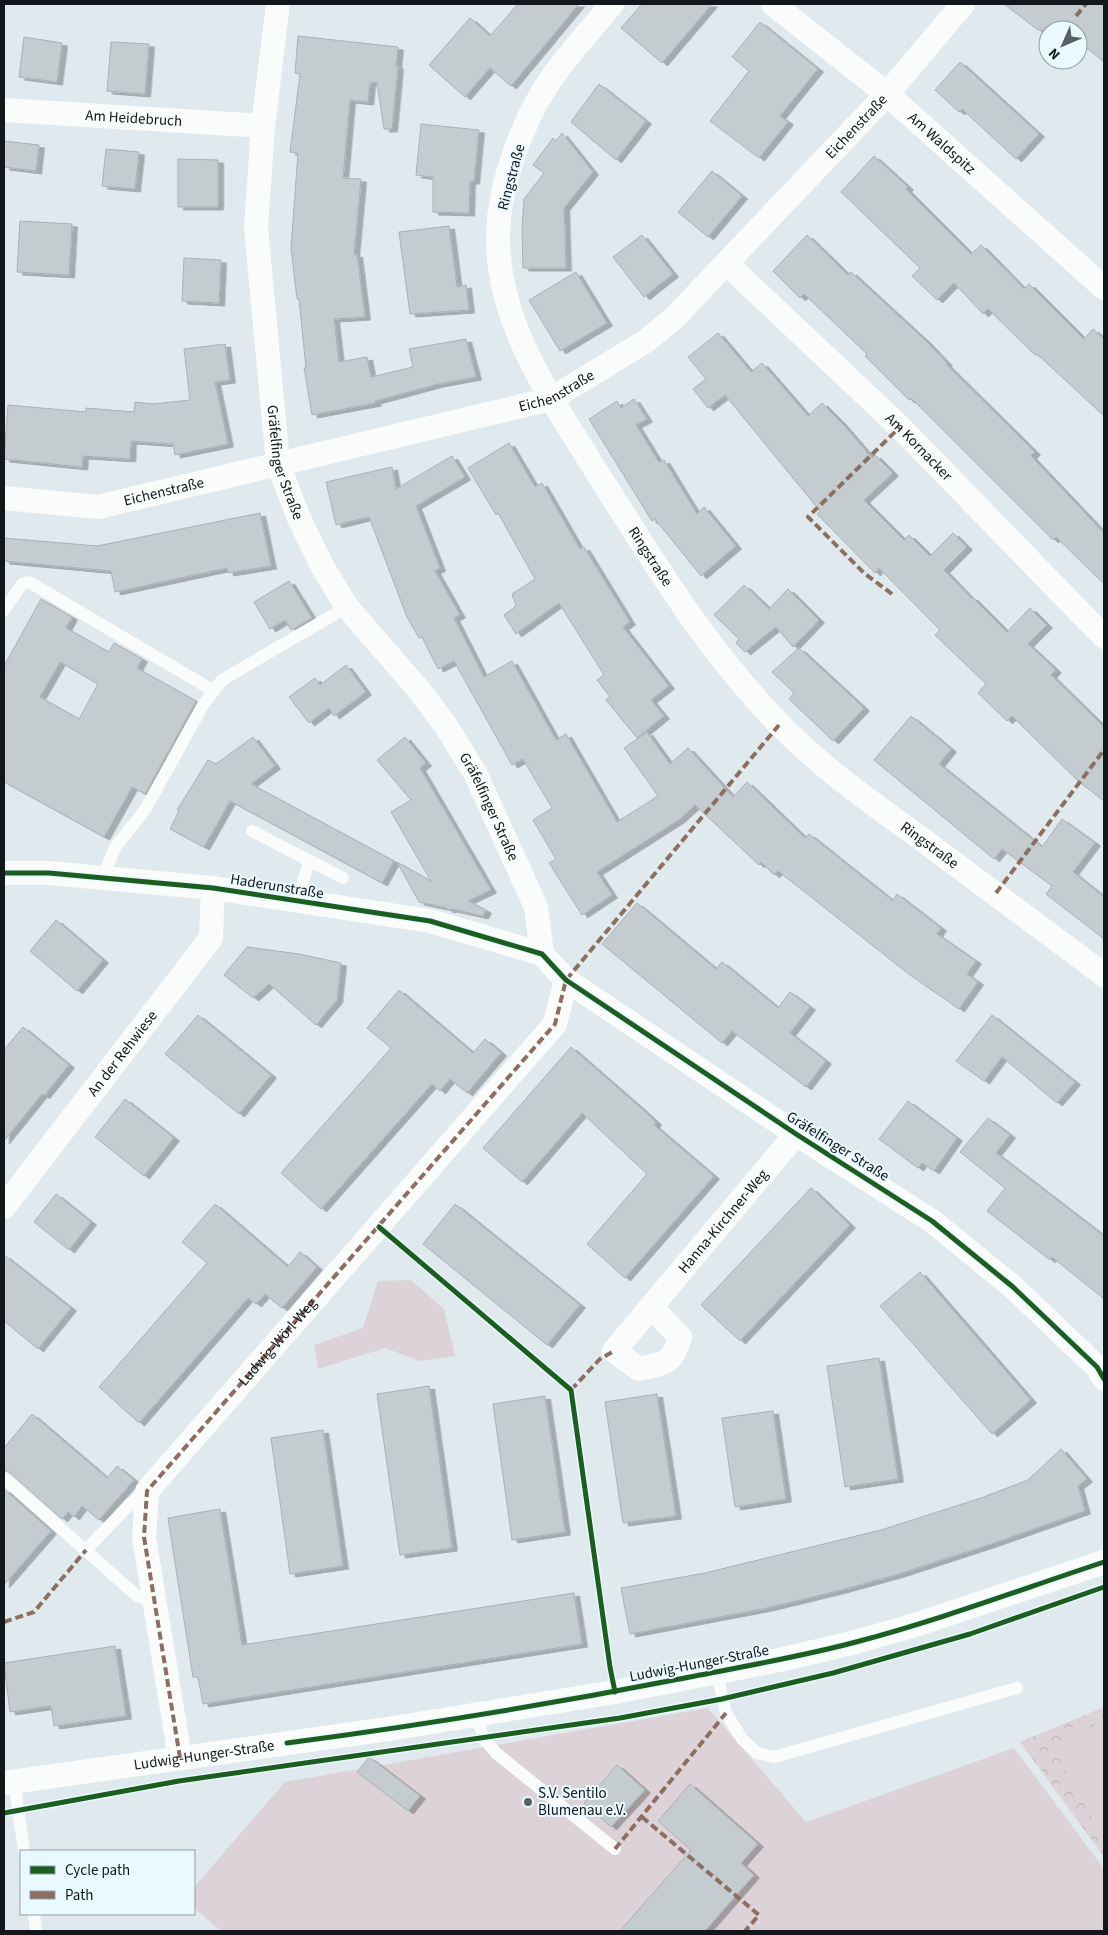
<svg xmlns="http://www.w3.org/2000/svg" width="1108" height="1935" font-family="'Source Sans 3',sans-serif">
<defs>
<pattern id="forest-crowns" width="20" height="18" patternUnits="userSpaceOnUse" patternTransform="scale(1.25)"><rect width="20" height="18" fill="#ddd2d7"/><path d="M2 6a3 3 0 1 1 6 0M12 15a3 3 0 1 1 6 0" fill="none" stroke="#bdb4b8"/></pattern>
<filter id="shadow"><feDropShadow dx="5.5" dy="3" stdDeviation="0" flood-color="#0004"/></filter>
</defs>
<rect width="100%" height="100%" fill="#e0e9ee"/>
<path fill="url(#forest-crowns)" d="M 1104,1707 L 1104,1857 L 1020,1742 Z"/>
<path fill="#ddd2d7" d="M 411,1280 L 444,1309 L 455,1356 L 420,1361 L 385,1348 L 318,1369 L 314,1345 L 363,1328 L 378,1281 Z
M 708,1708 L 806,1822 L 1014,1748 L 1104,1869 L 1104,1931 L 221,1931 L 194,1908 L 194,1887 L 285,1782 Z
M 1104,1720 L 1104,1841 L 1054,1748 Z"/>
<path fill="#c4ccd0" stroke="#aab1b5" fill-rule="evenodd" filter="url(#shadow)" d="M 518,4 L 579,4 L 511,86 L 490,68 L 465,97 L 429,65 L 470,18 L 490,36 Z
M 642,4 L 712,4 L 662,63 L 621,28 Z
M 1004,4 L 1104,4 L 1104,62 L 1078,41 L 1078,30 L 1038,30 Z
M 760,22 L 818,69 L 780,116 L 788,122 L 759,158 L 710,121 L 749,71 L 732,57 Z
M 298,36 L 398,47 L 396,66 L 398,66 L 392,129 L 384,129 L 377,82 L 370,83 L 368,102 L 350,100 L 343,178 L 361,179 L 354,255 L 357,254 L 365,317 L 334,319 L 339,362 L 367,357 L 371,377 L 413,367 L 409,349 L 466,339 L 476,377 L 438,384 L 375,401 L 376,403 L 312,415 L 304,368 L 306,368 L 299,299 L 297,299 L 291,248 L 298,153 L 290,152 L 300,74 L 295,73 Z
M 24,37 L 62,43 L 57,82 L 19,77 Z
M 111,42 L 149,44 L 145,94 L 107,91 Z
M 960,62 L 1039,134 L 1016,159 L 962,109 L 959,112 L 935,90 Z
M 599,84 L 646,121 L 616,160 L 571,122 Z
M 421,124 L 479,130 L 474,181 L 470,181 L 469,213 L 433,212 L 433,177 L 416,175 Z
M 562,133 L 593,172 L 564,208 L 566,268 L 523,268 L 522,230 L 524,199 L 544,173 L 533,165 L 553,138 L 556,141 Z
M 4,141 L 39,145 L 36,171 L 4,167 Z
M 106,149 L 139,152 L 135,189 L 102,186 Z
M 874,156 L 908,187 L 906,189 L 971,254 L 981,245 L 1024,289 L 1029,284 L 1084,339 L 1093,329 L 1104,339 L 1104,416 L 1037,354 L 1035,355 L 988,309 L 983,314 L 954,283 L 937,300 L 912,276 L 920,268 L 841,192 Z
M 178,159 L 218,160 L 218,207 L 178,207 Z
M 712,171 L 742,196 L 708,237 L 678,212 Z
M 20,221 L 72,224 L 69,275 L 17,272 Z
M 449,226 L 457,287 L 466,285 L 469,310 L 410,314 L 399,232 Z
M 642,235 L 673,274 L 644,297 L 613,257 Z
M 807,235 L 848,275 L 851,272 L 926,341 L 947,363 L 946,364 L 1035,452 L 1031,456 L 1104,533 L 1104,584 L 1056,537 L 1053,540 L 911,398 L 909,400 L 865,356 L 867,354 L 804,294 L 800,298 L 773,271 Z
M 184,258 L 221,260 L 219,303 L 182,301 Z
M 576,272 L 607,323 L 560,351 L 529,300 Z
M 718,333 L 751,372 L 762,363 L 808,416 L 822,403 L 841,422 L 872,458 L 875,455 L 893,473 L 864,500 L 904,540 L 909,535 L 930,556 L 953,533 L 967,547 L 944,570 L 971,598 L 972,597 L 1007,632 L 1030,608 L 1047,625 L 1028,644 L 1056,670 L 1051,675 L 1104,727 L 1104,801 L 1078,781 L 1012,716 L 1007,721 L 978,693 L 986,684 L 935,635 L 940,630 L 879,568 L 875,573 L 817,514 L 820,511 L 725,395 L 708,408 L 693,389 L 706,379 L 688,357 Z
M 225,344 L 230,380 L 215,382 L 228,444 L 175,455 L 173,444 L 131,441 L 130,459 L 83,456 L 82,467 L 4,459 L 8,405 L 86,412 L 86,408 L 134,412 L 135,402 L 153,404 L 190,400 L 184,349 Z
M 634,399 L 647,419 L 636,425 L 659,462 L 664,460 L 697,514 L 704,507 L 736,546 L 701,576 L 655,519 L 652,521 L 589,419 L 617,401 L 621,408 Z
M 509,443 L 535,487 L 542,483 L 580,549 L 584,547 L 630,622 L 623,627 L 669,686 L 651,700 L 664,716 L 637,738 L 606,700 L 610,697 L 597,680 L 604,675 L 559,603 L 516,634 L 504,615 L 516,606 L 512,594 L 535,579 L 498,513 L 496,515 L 468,468 Z
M 452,456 L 465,477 L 416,506 L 440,568 L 435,571 L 460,615 L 454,618 L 484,677 L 512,661 L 556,740 L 566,734 L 617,822 L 658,796 L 624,748 L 647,732 L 670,764 L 688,748 L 733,797 L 747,782 L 805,838 L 809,834 L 893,901 L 897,894 L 941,928 L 937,934 L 976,961 L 967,974 L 978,982 L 959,1009 L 910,975 L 778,871 L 774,875 L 761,862 L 759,865 L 695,805 L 680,819 L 597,872 L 612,895 L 582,915 L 549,863 L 556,859 L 533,820 L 552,808 L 523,759 L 512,765 L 454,661 L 438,669 L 422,637 L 419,638 L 407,617 L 369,517 L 336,525 L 326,482 L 392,467 L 396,489 Z
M 260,513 L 271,566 L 228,573 L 227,568 L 115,592 L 111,571 L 4,561 L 4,538 L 97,546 Z
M 289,581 L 312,618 L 291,630 L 285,620 L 270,629 L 254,602 Z
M 744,585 L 769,609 L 788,589 L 819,620 L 793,647 L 776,627 L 745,652 L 736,643 L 739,639 L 714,615 Z
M 41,599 L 72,617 L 66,628 L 109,652 L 114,643 L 142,659 L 137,668 L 196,701 L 145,794 L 132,787 L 104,837 L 4,782 L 4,666 ZM 60,662 L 98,684 L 79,719 L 40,697 Z
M 799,648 L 864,708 L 833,741 L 789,699 L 794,693 L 772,672 Z
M 346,665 L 366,692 L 334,716 L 329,708 L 309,723 L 289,697 L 315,678 L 320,685 Z
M 911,716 L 951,749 L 939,764 L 1042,847 L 1062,819 L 1095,843 L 1073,872 L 1104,897 L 1104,939 L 1046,894 L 1052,886 L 1002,849 L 994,859 L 874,760 Z
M 253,737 L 275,766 L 251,784 L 394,861 L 382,883 L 230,801 L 204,847 L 170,829 L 179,811 L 177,810 L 208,760 L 216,764 Z
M 405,737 L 426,763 L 420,768 L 491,890 L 468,901 L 486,910 L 483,916 L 452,909 L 448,910 L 447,908 L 419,902 L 397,862 L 431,881 L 391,812 L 411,800 L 377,760 Z
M 637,903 L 716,969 L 722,962 L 778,1008 L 790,992 L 810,1007 L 790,1033 L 826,1061 L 806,1087 L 732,1031 L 722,1043 L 602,944 Z
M 56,920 L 103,960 L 77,991 L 30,951 Z
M 247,947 L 299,954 L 341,963 L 337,1000 L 316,1025 L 269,984 L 253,998 L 224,975 Z
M 399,990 L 473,1053 L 485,1039 L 501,1053 L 467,1093 L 450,1079 L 440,1091 L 432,1084 L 321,1209 L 281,1173 L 391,1048 L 367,1028 Z
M 198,1015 L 271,1075 L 239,1114 L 165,1054 Z
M 992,1015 L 1075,1082 L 1057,1103 L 1002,1057 L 984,1081 L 956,1061 Z
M 23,1027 L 69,1065 L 44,1096 L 42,1094 L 4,1141 L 4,1050 Z
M 571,1047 L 641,1108 L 656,1122 L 654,1125 L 714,1176 L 625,1278 L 587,1244 L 647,1174 L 582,1113 L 522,1182 L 483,1148 Z
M 125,1099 L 174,1138 L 144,1176 L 95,1137 Z
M 908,1101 L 957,1138 L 934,1171 L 922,1163 L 918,1168 L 879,1139 Z
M 988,1118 L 1010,1135 L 996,1153 L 1104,1236 L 1104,1299 L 1052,1257 L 1050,1260 L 987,1211 L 1005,1188 L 960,1152 Z
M 811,1188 L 850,1225 L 740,1341 L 701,1305 Z
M 56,1194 L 91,1222 L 69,1250 L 34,1222 Z
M 215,1204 L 288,1267 L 300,1252 L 317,1267 L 282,1308 L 265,1294 L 256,1304 L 248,1298 L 139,1423 L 99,1387 L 207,1263 L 182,1242 Z
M 455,1204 L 580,1305 L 547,1345 L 423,1244 Z
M 4,1255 L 71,1308 L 38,1349 L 4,1321 Z
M 920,1272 L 1031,1400 L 992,1434 L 880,1306 Z
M 879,1358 L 898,1479 L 845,1487 L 827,1366 Z
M 429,1386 L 452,1548 L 400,1555 L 377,1394 Z
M 657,1394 L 676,1516 L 623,1523 L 605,1402 Z
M 545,1396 L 565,1532 L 512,1540 L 493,1404 Z
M 773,1411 L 786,1499 L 735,1507 L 722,1418 Z
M 32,1414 L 107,1478 L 117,1466 L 134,1480 L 99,1520 L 82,1506 L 74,1517 L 68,1512 L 62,1519 L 9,1472 L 4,1470 L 4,1448 Z
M 323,1430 L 343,1566 L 290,1574 L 271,1438 Z
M 1061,1449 L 1087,1479 L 1078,1486 L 1085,1511 L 991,1544 L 899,1574 L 841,1590 L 767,1608 L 630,1634 L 621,1588 L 705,1573 L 881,1530 L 981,1498 L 1028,1480 Z
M 4,1489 L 51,1531 L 4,1585 Z
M 220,1509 L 242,1645 L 574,1593 L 582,1644 L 203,1704 L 198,1677 L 193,1677 L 168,1518 Z
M 115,1646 L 126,1716 L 54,1726 L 51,1706 L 10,1712 L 4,1663 Z
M 369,1757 L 420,1796 L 408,1811 L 357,1772 Z
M 617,1765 L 645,1790 L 611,1827 L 584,1803 Z
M 690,1784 L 758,1844 L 741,1863 L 754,1875 L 705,1931 L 620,1931 L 691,1850 L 658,1821 Z"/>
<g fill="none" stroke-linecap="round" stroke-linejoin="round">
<path stroke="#fafcfc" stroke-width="12" d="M 4,610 L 22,584 L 29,582 L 214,691
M 252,831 L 343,878
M 102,878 L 116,846 L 145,810 L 203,705 L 222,680 L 347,607
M 298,901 L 309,861
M 4,1478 L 137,1596 L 155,1602
M 86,1550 L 131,1503 L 147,1491
M 717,1672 L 726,1713 L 742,1739 L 757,1753 L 774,1757 L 1017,1688
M 477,1715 L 483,1738 L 496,1753 L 615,1849
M 14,1781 L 24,1851
M 34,1914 L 36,1931"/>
<g stroke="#fafcfc" stroke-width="24">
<path id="s1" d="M 278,4 L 263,126 L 256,228 L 278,464 L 298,516 L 322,566 L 347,607 L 419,690 L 446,726 L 475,773 L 536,907 L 542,954 L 566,980 L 796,1134 L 932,1221 L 1013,1287 L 1097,1367 L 1104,1379"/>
<path id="s2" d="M 612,4 C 594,26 574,48 556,72 C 525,114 499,182 498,235 C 497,319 545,389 588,458 C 647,551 704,648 782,727 C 824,770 875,805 923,840 C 984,885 1044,930 1104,975"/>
<path id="s3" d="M 773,4 L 887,94 L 1104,288"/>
<path id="s4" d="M 4,110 L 263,126"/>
<path id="s5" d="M 727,264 L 900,427 L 1104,637"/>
<path id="s6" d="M 4,498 L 98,507 L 551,399 L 646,341 L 675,317 L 887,94 L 963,4"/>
<path d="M 4,873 L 49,873 L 213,888 L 430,921 L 542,954"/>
<path id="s7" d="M 4,1207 L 211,938 L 213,888"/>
<path id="s8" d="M 651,1307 L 680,1337 C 671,1366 666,1362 639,1369 L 614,1351 L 796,1134"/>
<path d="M 180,1758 L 144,1537 L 147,1491 L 555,1024 L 566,980"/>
<path id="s9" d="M 4,1783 L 388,1729 L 615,1692 L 784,1659 L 856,1642 L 915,1625 L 1104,1562"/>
</g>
<g stroke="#8d6e63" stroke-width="4" stroke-dasharray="8 4" stroke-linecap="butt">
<path d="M 1076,16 L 1086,4"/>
<path d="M 892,594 L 864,573 L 808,517 L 900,427"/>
<path d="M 996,893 L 1104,750"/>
<path d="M 571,1390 L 600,1359 L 614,1351"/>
<path d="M 4,1622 L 34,1612 L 86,1550"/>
<path id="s10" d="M 180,1758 L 144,1537 L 147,1491 L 555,1024 L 566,980 L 779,725"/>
<path d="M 642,1817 L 759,1915 L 745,1931"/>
<path d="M 615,1849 L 726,1713"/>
</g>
<defs>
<path id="cycleway" d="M 4,873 L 49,873 L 213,888 L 430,921 L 542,954 L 566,980 L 796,1134 L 932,1221 L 1013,1287 L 1097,1367 L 1104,1379
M 379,1227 L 571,1390 L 610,1667 L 615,1692
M 287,1743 C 417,1726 546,1705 674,1680 C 735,1668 796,1658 856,1642 C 940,1620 1022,1589 1104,1562
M 4,1813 L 179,1781 L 620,1718 L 722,1699 L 833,1673 L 970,1634 L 1104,1587"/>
</defs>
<use href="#cycleway" stroke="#eaf8ff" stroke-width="8"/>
<use href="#cycleway" stroke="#1b5e20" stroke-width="5"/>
</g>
<circle fill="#596064" stroke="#eaf8ff" stroke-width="2" cx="528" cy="1802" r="5"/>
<g text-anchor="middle" stroke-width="4" stroke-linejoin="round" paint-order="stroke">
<g font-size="15" fill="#11171a" stroke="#eaf8ff">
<text dy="5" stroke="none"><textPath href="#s4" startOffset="130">Am Heidebruch</textPath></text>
<text dy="5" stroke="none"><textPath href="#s6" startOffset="972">Eichenstraße</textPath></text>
<text dy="5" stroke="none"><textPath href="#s3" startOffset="219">Am Waldspitz</textPath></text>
<text transform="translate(511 177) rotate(-75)" y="5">Ringstraße</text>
<text dy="5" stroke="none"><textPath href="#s6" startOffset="568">Eichenstraße</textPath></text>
<text dy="5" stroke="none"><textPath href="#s5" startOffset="265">Am Kornacker</textPath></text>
<text dy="5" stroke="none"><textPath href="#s1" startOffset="462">Gräfelfinger Straße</textPath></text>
<text dy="5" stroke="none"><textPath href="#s6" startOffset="162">Eichenstraße</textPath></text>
<text dy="5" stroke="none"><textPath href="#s2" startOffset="624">Ringstraße</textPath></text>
<text dy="5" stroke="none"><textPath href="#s1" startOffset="868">Gräfelfinger Straße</textPath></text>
<text dy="5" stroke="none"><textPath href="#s2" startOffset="1029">Ringstraße</textPath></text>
<text transform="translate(277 886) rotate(9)" y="5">Haderunstraße</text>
<text dy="5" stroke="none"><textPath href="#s7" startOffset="194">An der Rehwiese</textPath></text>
<text transform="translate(838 1146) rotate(32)" y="5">Gräfelfinger Straße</text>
<text dy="5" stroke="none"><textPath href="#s8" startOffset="299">Hanna-Kirchner-Weg</textPath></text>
<text dy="5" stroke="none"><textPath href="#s10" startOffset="468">Ludwig-Wörl-Weg</textPath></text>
<text transform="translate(699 1663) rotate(-11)" y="5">Ludwig-Hunger-Straße</text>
<text dy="5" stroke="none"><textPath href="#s9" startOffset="202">Ludwig-Hunger-Straße</textPath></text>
</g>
<g font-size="15" fill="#11171a" stroke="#eaf8ff" text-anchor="start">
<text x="538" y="1798">S.V. Sentilo<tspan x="538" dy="17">Blumenau e.V.</tspan></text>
</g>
</g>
<rect width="1108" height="1935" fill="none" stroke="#11171a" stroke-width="10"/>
<rect x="20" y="1850" width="175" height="65" fill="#eaf8ff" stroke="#939ea3"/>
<rect x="30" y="1866" width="25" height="8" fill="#1b5e20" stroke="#939ea3"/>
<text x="65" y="1875" font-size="15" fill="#11171a">Cycle path</text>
<rect x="30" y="1891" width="25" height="8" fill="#8d6e63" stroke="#939ea3"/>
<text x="65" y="1900" font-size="15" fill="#11171a">Path</text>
<g transform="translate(1063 45) rotate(225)"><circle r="24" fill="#eaf8ff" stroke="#939ea3"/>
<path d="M0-4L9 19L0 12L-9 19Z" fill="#596064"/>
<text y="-8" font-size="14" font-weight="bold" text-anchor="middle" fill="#11171a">N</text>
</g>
</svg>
